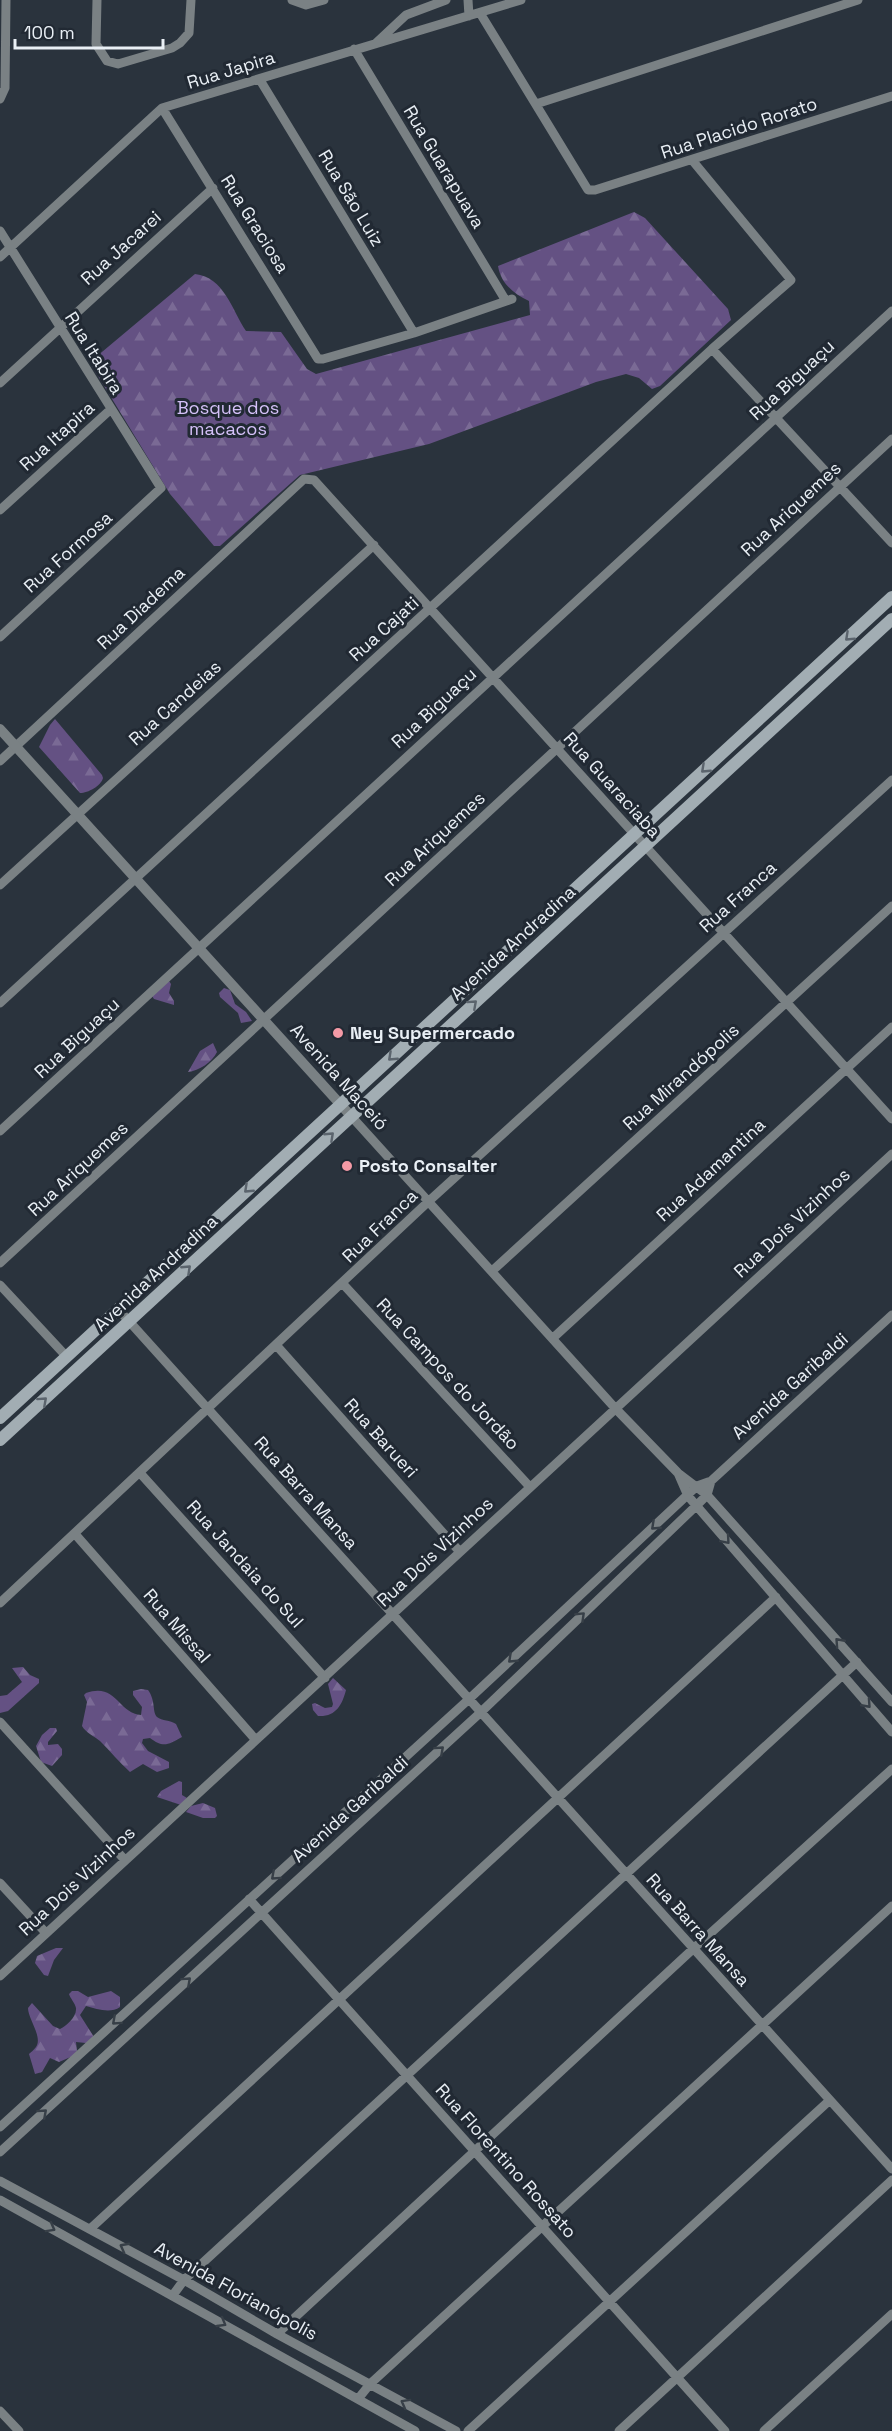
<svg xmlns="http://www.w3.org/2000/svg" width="892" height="2431" font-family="'Space Grotesk',sans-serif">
<defs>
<pattern id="forest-firs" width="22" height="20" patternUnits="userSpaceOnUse" patternTransform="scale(1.5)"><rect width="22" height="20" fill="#645183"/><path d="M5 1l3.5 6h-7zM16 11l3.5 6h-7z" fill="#7a6a95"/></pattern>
</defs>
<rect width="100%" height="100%" fill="#2a333d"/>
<path fill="url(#forest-firs)" d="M 634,212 L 645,218 L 728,309 L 731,320 L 660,386 L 652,389 L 639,378 L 626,374 L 596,382 L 429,444 L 300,475 L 220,546 L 214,546 L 170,494 L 92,366 L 96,357 L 195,274 C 224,277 232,310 246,331 L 281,332 L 307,369 L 316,374 L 530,315 L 529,301 C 514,294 501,284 498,266 Z
M 55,719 L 102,775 L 103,778 C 101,786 88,793 80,793 L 39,747 L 50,725 Z
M 169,981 L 171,984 L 169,993 L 174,1001 L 174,1005 L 154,999 L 152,996 Z
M 224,988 L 230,990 L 235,1004 L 246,1012 L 252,1021 L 241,1023 L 238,1013 L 220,997 L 219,993 Z
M 213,1043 L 217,1052 C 212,1062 199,1071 188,1072 L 200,1051 Z
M 23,1667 L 30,1675 L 39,1679 L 39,1683 L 8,1711 L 0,1713 L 0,1696 L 7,1695 L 22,1682 L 12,1668 Z
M 333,1678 L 346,1690 C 342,1705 336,1717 318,1716 L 313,1710 L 312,1704 L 315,1703 L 325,1708 L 332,1707 L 333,1704 L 328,1684 Z
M 141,1689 L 148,1690 C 156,1701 152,1712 157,1717 C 162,1721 170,1720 176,1724 L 182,1737 C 168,1745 163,1748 150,1738 L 143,1739 L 142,1743 L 148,1751 L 169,1762 L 169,1768 L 157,1772 L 143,1764 L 130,1772 C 119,1762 111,1752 100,1741 C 94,1736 86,1733 82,1726 L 87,1702 L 84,1695 L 86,1693 C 116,1682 118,1713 141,1715 L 142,1707 L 133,1695 L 133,1691 Z
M 50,1728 L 56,1728 L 57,1731 L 48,1742 L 48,1745 L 58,1744 L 62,1749 L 62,1755 L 52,1766 L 41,1762 L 36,1746 L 42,1735 Z
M 179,1781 L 182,1782 L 182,1795 L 187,1798 L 181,1805 L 157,1797 L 161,1791 Z
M 203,1803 L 215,1808 L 217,1816 L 215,1818 L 203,1818 L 186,1812 L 191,1806 Z
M 56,1948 L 63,1948 L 54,1960 L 48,1976 L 44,1975 L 35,1963 L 37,1956 Z
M 72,1991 L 78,1991 L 88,1997 L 111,1991 L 120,1997 L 120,2007 C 110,2014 97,2009 86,2006 L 80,2015 L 94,2037 L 86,2043 L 76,2042 L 77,2051 L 73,2056 L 59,2062 L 50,2058 L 42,2072 L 35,2074 L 29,2054 C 31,2052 34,2050 36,2047 C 43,2037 28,2019 28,2008 L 32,2003 L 53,2026 L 60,2029 C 66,2026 77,2017 76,2008 C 75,2003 70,1998 69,1994 Z"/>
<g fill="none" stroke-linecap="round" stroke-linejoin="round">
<path stroke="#7a8184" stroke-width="9" d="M 97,0 L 96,44 L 107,61 L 118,64 L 172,48 L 180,43 L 189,33 L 191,0
M 292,0 L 306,5 L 324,0
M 468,0 L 469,16
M 480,13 L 588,190 L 595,190 L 892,96
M 375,44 L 406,15 L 446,0
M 354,49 L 506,301
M 260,80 L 414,333
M 0,99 L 5,88 L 6,0
M 536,104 L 858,0
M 162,108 L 318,359 L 323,359 L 414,333 L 512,299
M 0,231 L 161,488 L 0,637
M 0,257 L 162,108 L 521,0
M 712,349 L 892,543
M 0,383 L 213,188
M 0,510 L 110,410
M 0,761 L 304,479 L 314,480 L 892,1119
M 0,885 L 374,545
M 0,1003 L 712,349 L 791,280 L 692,160
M 351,1116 L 615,1408 L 678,1473 L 707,1495 L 892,1702
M 0,1131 L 892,311
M 0,1263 L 892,439
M 492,1271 L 892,906
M 343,1284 L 530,1487
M 0,1285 L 66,1356
M 118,1309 L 892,2169
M 553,1338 L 892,1027
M 277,1346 L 460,1552
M 140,1473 L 325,1678
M 678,1473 L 688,1496 L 892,1732
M 75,1534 L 255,1739
M 0,1603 L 429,1201 L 892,780
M 0,1722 L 124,1859
M 0,1883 L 46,1933
M 249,1899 L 725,2431
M 0,1976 L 892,1154
M 0,2127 L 468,1700 L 697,1486 L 711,1481 L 892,1315
M 0,2152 L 480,1713 L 697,1505 L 707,1495 L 711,1481
M 0,2181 L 184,2280 L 277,2334 L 456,2431
M 0,2200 L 415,2431
M 90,2229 L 776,1597
M 173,2295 L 184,2280 L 857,1662
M 277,2334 L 693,1949 L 892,1769
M 358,2399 L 370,2384 L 892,1906
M 0,2411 L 19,2431
M 468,2431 L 830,2100
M 619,2431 L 892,2180
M 764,2431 L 892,2314"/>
<path stroke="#7a8184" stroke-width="10" d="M 0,729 L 351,1116"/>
<path stroke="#a2adb3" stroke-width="12" d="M 0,1418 L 892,597
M 0,1440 L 892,619"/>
</g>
<defs><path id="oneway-chevron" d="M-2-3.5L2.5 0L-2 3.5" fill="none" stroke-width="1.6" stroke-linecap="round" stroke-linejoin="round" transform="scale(1.5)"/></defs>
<g stroke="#5b646d">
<use href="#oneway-chevron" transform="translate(849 637) rotate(137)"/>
<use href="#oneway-chevron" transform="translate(705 769) rotate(137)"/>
<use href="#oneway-chevron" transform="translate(473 1004) rotate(-42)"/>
<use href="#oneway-chevron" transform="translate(392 1057) rotate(137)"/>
<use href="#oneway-chevron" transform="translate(330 1136) rotate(-43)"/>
<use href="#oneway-chevron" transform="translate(248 1189) rotate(137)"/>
<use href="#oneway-chevron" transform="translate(187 1269) rotate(-43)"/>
<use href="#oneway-chevron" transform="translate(43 1401) rotate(-42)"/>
</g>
<g stroke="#373f47">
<use href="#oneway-chevron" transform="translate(655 1526) rotate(137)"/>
<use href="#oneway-chevron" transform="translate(726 1540) rotate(49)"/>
<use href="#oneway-chevron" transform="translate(581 1616) rotate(-44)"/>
<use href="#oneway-chevron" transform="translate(839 1642) rotate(-132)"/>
<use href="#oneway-chevron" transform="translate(512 1659) rotate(137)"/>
<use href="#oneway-chevron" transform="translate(867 1704) rotate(48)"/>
<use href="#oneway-chevron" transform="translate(440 1750) rotate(-42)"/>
<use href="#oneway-chevron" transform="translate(275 1876) rotate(138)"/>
<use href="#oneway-chevron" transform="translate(187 1981) rotate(-42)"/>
<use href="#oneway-chevron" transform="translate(116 2021) rotate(138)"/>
<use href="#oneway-chevron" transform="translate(43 2113) rotate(-42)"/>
<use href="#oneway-chevron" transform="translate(51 2228) rotate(29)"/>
<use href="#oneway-chevron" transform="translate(124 2247) rotate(-152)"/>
<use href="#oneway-chevron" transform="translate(222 2323) rotate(30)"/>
<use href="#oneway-chevron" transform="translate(405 2403) rotate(-151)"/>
</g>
<g fill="#f49aa6" stroke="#212933" stroke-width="2">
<circle cx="338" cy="1033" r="6"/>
<circle cx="347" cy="1166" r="6"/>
</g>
<g text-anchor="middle" stroke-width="6" stroke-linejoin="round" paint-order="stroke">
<g font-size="18" fill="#e9eff5" stroke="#212933">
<text transform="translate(231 70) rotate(-17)" y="6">Rua Japira</text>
<text transform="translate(739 128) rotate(-18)" y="6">Rua Placido Rorato</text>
<text transform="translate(444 167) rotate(59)" y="6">Rua Guarapuava</text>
<text transform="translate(351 198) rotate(59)" y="6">Rua São Luiz</text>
<text transform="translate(255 224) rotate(58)" y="6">Rua Graciosa</text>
<text transform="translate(121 248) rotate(-42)" y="6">Rua Jacarei</text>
<text transform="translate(94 353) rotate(58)" y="6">Rua Itabira</text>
<text transform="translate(792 380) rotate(-43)" y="6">Rua Biguaçu</text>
<text transform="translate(57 436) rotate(-42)" y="6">Rua Itapira</text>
<text transform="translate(791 509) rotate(-43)" y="6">Rua Ariquemes</text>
<text transform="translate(68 552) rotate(-42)" y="6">Rua Formosa</text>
<text transform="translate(141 608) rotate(-43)" y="6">Rua Diadema</text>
<text transform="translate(384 629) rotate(-42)" y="6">Rua Cajati</text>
<text transform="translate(175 703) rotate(-42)" y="6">Rua Candeias</text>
<text transform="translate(434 708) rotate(-43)" y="6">Rua Biguaçu</text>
<text transform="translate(612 785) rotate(48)" y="6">Rua Guaraciaba</text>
<text transform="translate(435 839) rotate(-43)" y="6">Rua Ariquemes</text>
<text transform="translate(738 897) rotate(-42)" y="6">Rua Franca</text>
<text transform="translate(513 943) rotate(-42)" y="6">Avenida Andradina</text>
<text transform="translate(77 1038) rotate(-43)" y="6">Rua Biguaçu</text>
<text transform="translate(339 1077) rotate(48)" y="6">Avenida Maceió</text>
<text transform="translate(681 1077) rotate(-42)" y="6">Rua Mirandópolis</text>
<text transform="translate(78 1169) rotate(-43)" y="6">Rua Ariquemes</text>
<text transform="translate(711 1170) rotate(-43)" y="6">Rua Adamantina</text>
<text transform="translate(792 1223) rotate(-43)" y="6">Rua Dois Vizinhos</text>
<text transform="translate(380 1226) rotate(-44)" y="6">Rua Franca</text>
<text transform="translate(156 1273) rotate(-43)" y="6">Avenida Andradina</text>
<text transform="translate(448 1374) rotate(47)" y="6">Rua Campos do Jordão</text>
<text transform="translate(790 1386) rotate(-42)" y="6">Avenida Garibaldi</text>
<text transform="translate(381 1438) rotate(48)" y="6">Rua Barueri</text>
<text transform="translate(306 1493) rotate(48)" y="6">Rua Barra Mansa</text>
<text transform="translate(435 1552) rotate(-43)" y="6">Rua Dois Vizinhos</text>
<text transform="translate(245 1564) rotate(48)" y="6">Rua Jandaia do Sul</text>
<text transform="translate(177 1626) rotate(49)" y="6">Rua Missal</text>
<text transform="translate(350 1809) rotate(-42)" y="6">Avenida Garibaldi</text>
<text transform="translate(77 1881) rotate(-43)" y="6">Rua Dois Vizinhos</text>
<text transform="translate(698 1930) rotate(48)" y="6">Rua Barra Mansa</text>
<text transform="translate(506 2161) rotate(48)" y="6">Rua Florentino Rossato</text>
<text transform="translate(236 2291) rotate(29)" y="6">Avenida Florianópolis</text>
</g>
<g font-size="18" fill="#d5c1f9" stroke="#212933">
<text x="228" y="414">Bosque dos<tspan x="228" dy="21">macacos</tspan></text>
</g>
<g font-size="18" font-weight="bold" fill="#e9eff5" stroke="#212933" text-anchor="start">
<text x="350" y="1039">Ney Supermercado</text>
<text x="359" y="1172">Posto Consalter</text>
</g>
</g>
<path d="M15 39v9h148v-9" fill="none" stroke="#e9eff5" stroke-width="3"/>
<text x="24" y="39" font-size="18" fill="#e9eff5" stroke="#212933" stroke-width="4.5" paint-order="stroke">100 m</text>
</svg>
